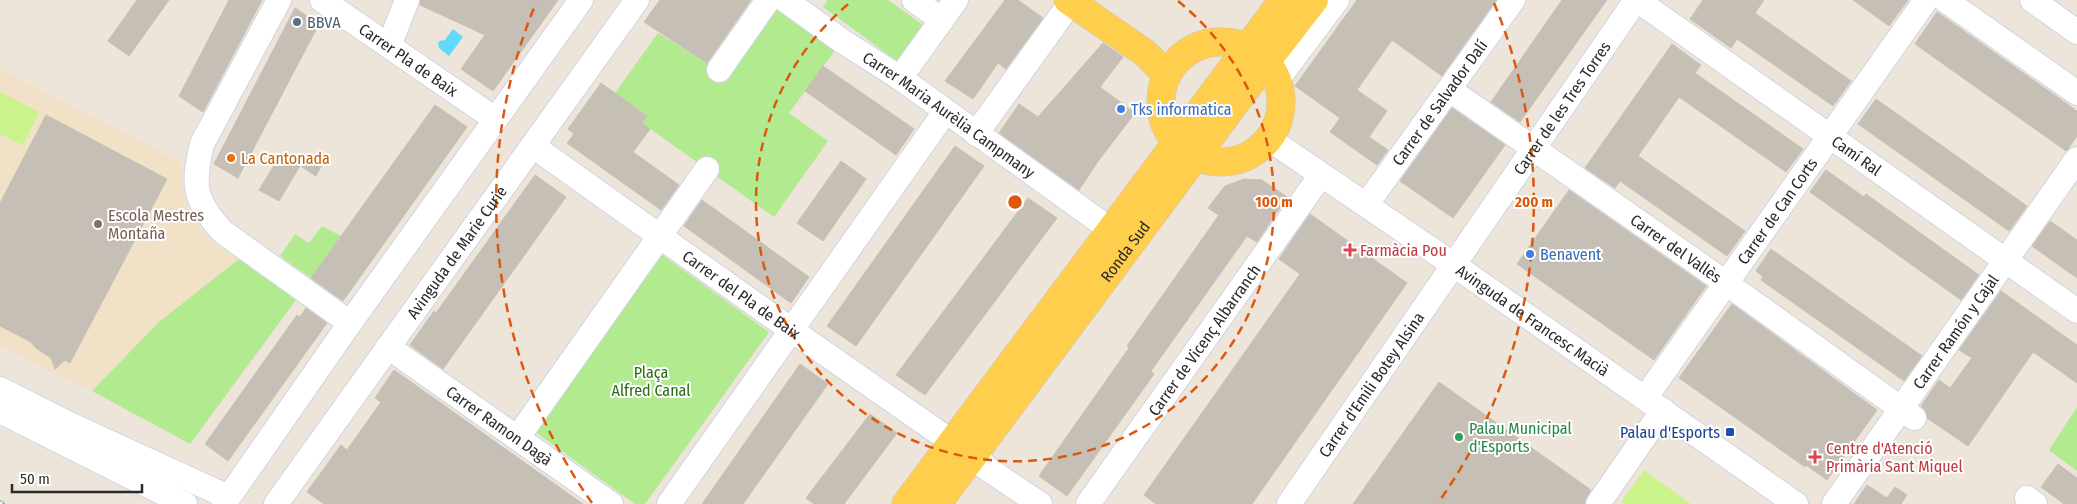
<svg xmlns="http://www.w3.org/2000/svg" width="2077" height="504" font-family="'Fira Sans Condensed',sans-serif">
<rect width="100%" height="100%" fill="#ede4da"/>
<path fill="#f1e2c7" d="M 0,68 L 181,163 L 183,193 L 190,214 L 202,234 L 221,249 L 239,259 L 160,321 L 92,391 L 0,346 Z"/>
<path fill="#b2ea90" d="M 776,0 L 842,41 L 789,113 L 828,141 L 774,217 L 642,123 L 647,116 L 615,93 L 658,33 L 719,70 Z
M 828,0 L 888,0 L 923,25 L 897,61 L 823,7 Z
M 322,226 L 341,236 L 311,278 L 280,256 L 295,234 L 309,243 Z
M 661,254 L 769,332 L 645,504 L 635,504 L 534,431 Z
M 239,259 L 296,300 L 190,444 L 92,391 L 160,321 Z
M 2077,407 L 2077,471 L 2049,450 Z"/>
<path fill="#cbf38b" d="M 0,92 L 39,112 L 23,145 L 0,134 Z
M 1644,470 L 1691,504 L 1624,504 L 1621,502 Z"/>
<path fill="#61d9fb" d="M 453,29 L 463,37 L 449,56 L 439,48 L 438,43 L 440,41 L 445,40 Z"/>
<path fill="#c5bfb6" stroke="#c9c0b3" d="M 137,0 L 169,0 L 129,56 L 108,41 Z
M 229,0 L 262,0 L 203,112 L 179,96 Z
M 420,0 L 558,0 L 493,91 L 461,69 L 485,35 L 420,5 Z
M 660,0 L 751,0 L 707,63 L 644,22 Z
M 1005,0 L 1018,0 L 1043,18 L 1006,69 L 998,63 L 973,99 L 945,81 Z
M 1357,0 L 1496,0 L 1442,76 L 1392,40 L 1357,90 L 1387,111 L 1369,137 L 1388,150 L 1377,165 L 1330,132 L 1340,118 L 1295,86 Z
M 1562,0 L 1607,0 L 1520,122 L 1491,102 Z
M 1703,0 L 1764,0 L 1755,13 L 1851,81 L 1833,106 L 1737,39 L 1731,48 L 1690,19 Z
M 1853,0 L 1908,0 L 1889,26 Z
M 295,8 L 319,24 L 238,178 L 214,164 Z
M 1937,12 L 2077,111 L 2077,136 L 2068,149 L 2066,151 L 1915,44 Z
M 1103,43 L 1123,57 L 1100,87 L 1135,113 L 1099,160 L 1079,190 L 999,133 L 1019,104 L 1038,117 Z
M 1672,44 L 1701,65 L 1695,73 L 1803,149 L 1786,172 L 1679,97 L 1638,156 L 1745,231 L 1727,256 L 1620,181 L 1615,188 L 1585,168 Z
M 823,66 L 914,129 L 896,155 L 805,91 Z
M 601,83 L 647,116 L 642,123 L 650,129 L 633,152 L 679,185 L 661,210 L 567,143 L 574,134 L 568,129 Z
M 1876,99 L 2027,206 L 2009,231 L 1858,124 Z
M 435,105 L 467,127 L 343,301 L 311,278 Z
M 1452,108 L 1505,145 L 1453,218 L 1400,181 Z
M 46,115 L 167,179 L 70,363 L 65,360 L 55,369 L 51,358 L 36,348 L 31,342 L 0,326 L 0,203 Z
M 955,146 L 984,166 L 856,346 L 827,326 Z
M 281,154 L 300,166 L 279,201 L 259,190 Z
M 308,155 L 323,163 L 316,176 L 302,167 Z
M 841,161 L 866,179 L 823,241 L 797,223 Z
M 1826,170 L 1864,197 L 1866,194 L 1979,275 L 1961,300 L 1810,192 Z
M 535,175 L 566,197 L 443,369 L 410,345 L 434,311 L 436,313 Z
M 1244,179 L 1262,180 L 1287,197 L 1257,242 L 1247,236 L 1151,371 L 1154,374 L 1067,496 L 1039,476 L 1129,348 L 1127,346 L 1219,215 L 1208,208 L 1225,186 Z
M 1569,190 L 1706,286 L 1654,360 L 1517,264 Z
M 1028,198 L 1057,218 L 925,395 L 896,375 Z
M 702,200 L 809,277 L 791,303 L 684,226 Z
M 1310,214 L 1407,283 L 1252,504 L 1156,504 L 1144,495 L 1300,274 L 1279,259 Z
M 2050,221 L 2077,240 L 2077,278 L 2032,246 Z
M 1771,249 L 1922,356 L 1904,381 L 1761,280 L 1763,277 L 1756,271 Z
M 2001,291 L 2077,345 L 2077,383 L 2033,352 L 1968,446 L 1927,418 L 1926,412 L 1921,406 L 1939,380 L 1950,388 L 1972,358 L 1959,350 Z
M 1732,304 L 1877,410 L 1827,480 L 1806,465 L 1805,467 L 1679,378 Z
M 306,308 L 327,323 L 228,461 L 205,444 L 297,315 L 300,317 Z
M 800,364 L 828,384 L 743,504 L 702,504 Z
M 394,370 L 452,411 L 583,504 L 324,504 L 307,492 L 341,445 L 347,450 L 381,402 L 375,398 Z
M 1439,382 L 1591,490 L 1584,504 L 1353,504 Z
M 870,414 L 897,433 L 844,504 L 814,504 L 806,498 Z
M 2058,464 L 2077,478 L 2077,504 L 2064,504 L 2041,487 Z
M 1867,485 L 1887,498 L 1895,487 L 1907,495 L 1901,504 L 1854,504 Z"/>
<g fill="none" stroke-linecap="round" stroke-linejoin="round">
<defs>
<g id="minor">
<path d="M 279,0 L 202,144 C 192,185 194,201 223,232 L 350,323"/>
<path id="s1" d="M 322,0 L 495,119"/>
<path id="s2" d="M 785,0 L 842,41 L 900,78 L 1111,230"/>
<path d="M 914,0 L 942,20"/>
<path id="s3" d="M 1637,0 L 2077,311"/>
<path d="M 1945,0 L 2077,93"/>
<path d="M 2032,0 L 2077,32"/>
<path d="M 389,46 L 407,0"/>
<path d="M 719,70 L 768,0"/>
<path d="M 900,78 L 956,0"/>
<path d="M 1277,80 L 1337,0"/>
<path id="s4" d="M 1450,90 L 1726,283 L 1914,418"/>
<path d="M 976,134 L 1071,2"/>
<path id="s5" d="M 1269,139 L 1454,265 L 1796,504"/>
<path id="s6" d="M 533,146 L 790,329 L 952,442"/>
<path id="s7" d="M 1366,205 L 1513,0"/>
<path id="s8" d="M 388,347 L 611,504"/>
<path d="M 0,389 L 69,424 L 228,497"/>
<path id="s9" d="M 1645,398 L 1926,0"/>
<path d="M 0,411 L 185,504"/>
<path d="M 518,437 L 707,169"/>
<path d="M 976,452 L 985,467 L 1040,504"/>
<path d="M 2027,498 L 2035,504"/>
<path d="M 224,504 L 350,323 L 581,0"/>
<path id="s10" d="M 276,504 L 637,0"/>
<path d="M 669,504 L 945,112"/>
<path id="s11" d="M 1088,504 L 1321,175"/>
<path id="s12" d="M 1289,504 L 1636,0"/>
<path d="M 1598,504 L 1663,410"/>
<path id="s13" d="M 1834,504 L 2077,159"/>
</g>
<g id="major">
<path d="M 1068,0 L 1145,53 L 1167,75"/>
<circle cx="1221" cy="102" r="60"/>
<path d="M 906,504 L 1283,0"/>
<path id="s14" d="M 937,504 L 1266,62 L 1314,0"/>
</g>
</defs>
<use href="#minor" stroke="#cfd4e4" stroke-width="26"/>
<use href="#major" stroke="#c8c8c8" stroke-width="29"/>
<use href="#minor" stroke="#fff" stroke-width="24"/>
<use href="#major" stroke="#ffce4d" stroke-width="28"/>
<defs>
<path id="rail" d="M 0,503 L 2,504"/>
</defs>
<use href="#rail" stroke="#9ca1b6" stroke-width="5.5"/>
<use href="#rail" stroke="#fff" stroke-width="4" stroke-dasharray="11" stroke-linecap="butt"/>
</g>
<g fill="none" stroke="#de570e" stroke-width="2.5" stroke-dasharray="9 6">
<path d="M1178 1A259 259 0 1 1 852 1"/>
<path d="M592 503A519 519 0 0 1 536 3M1494 3A519 519 0 0 1 1438 503"/>
</g>
<circle fill="#5c6f8a" stroke="#fff" stroke-width="2" cx="297" cy="22" r="5"/>
<g fill="#3f7fe0" stroke="#fff" stroke-width="2">
<circle cx="1121" cy="109" r="5"/>
<circle cx="1530" cy="254" r="5"/>
</g>
<circle fill="#e8710a" stroke="#fff" stroke-width="2" cx="231" cy="158" r="5"/>
<circle fill="#8d6e63" stroke="#fff" stroke-width="2" cx="98" cy="224" r="5"/>
<g fill="#e0444e" stroke="#fff" stroke-width="2">
<path d="M1347.5 242.5h5v5h5v5h-5v5h-5v-5h-5v-5h5z"/>
<path d="M1812.5 449.5h5v5h5v5h-5v5h-5v-5h-5v-5h5z"/>
</g>
<rect fill="#1a4fb4" stroke="#fff" stroke-width="2" x="1725" y="427" width="10" height="10" rx="2.5"/>
<circle fill="#2e9e5b" stroke="#fff" stroke-width="2" cx="1459" cy="437" r="5"/>
<g text-anchor="middle" stroke-width="4" stroke-linejoin="round" paint-order="stroke">
<g font-size="16" fill="#4e5e75" stroke="#fff" text-anchor="start">
<text x="307" y="28">BBVA</text>
</g>
<g font-size="16" fill="#2a2a2a" stroke="#fff">
<text dy="6" stroke="none"><textPath href="#s1" startOffset="105">Carrer Pla de Baix</textPath></text>
<text dy="6" stroke="none"><textPath href="#s7" startOffset="126">Carrer de Salvador Dalí</textPath></text>
<text dy="6" stroke="none"><textPath href="#s12" startOffset="481">Carrer de les Tres Torres</textPath></text>
<text dy="6" stroke="none"><textPath href="#s2" startOffset="200">Carrer Maria Aurèlia Campmany</textPath></text>
<text dy="6" stroke="none"><textPath href="#s3" startOffset="269">Camí Ral</textPath></text>
<text dy="6" stroke="none"><textPath href="#s9" startOffset="229">Carrer de Can Corts</textPath></text>
<text dy="6" stroke="none"><textPath href="#s4" startOffset="276">Carrer del Vallès</textPath></text>
<text dy="6" stroke="none"><textPath href="#s10" startOffset="310">Avinguda de Marie Curie</textPath></text>
<text dy="6" stroke="none"><textPath href="#s14" startOffset="315">Ronda Sud</textPath></text>
<text dy="6" stroke="none"><textPath href="#s6" startOffset="256">Carrer del Pla de Baix</textPath></text>
<text dy="6" stroke="none"><textPath href="#s5" startOffset="320">Avinguda de Francesc Macià</textPath></text>
<text dy="6" stroke="none"><textPath href="#s13" startOffset="211">Carrer Ramón y Cajal</textPath></text>
<text dy="6" stroke="none"><textPath href="#s11" startOffset="201">Carrer de Vicenç Albarranch</textPath></text>
<text dy="6" stroke="none"><textPath href="#s12" startOffset="145">Carrer d'Emili Botey Alsina</textPath></text>
<text dy="6" stroke="none"><textPath href="#s8" startOffset="136">Carrer Ramon Dagà</textPath></text>
</g>
<g font-size="16" fill="#366cbe" stroke="#fff" text-anchor="start">
<text x="1131" y="115">Tks informatica</text>
<text x="1540" y="260">Benavent</text>
</g>
<g font-size="16" fill="#c56008" stroke="#fff" text-anchor="start">
<text x="241" y="164">La Cantonada</text>
</g>
<g font-size="16" fill="#785e54" stroke="#fff" text-anchor="start">
<text x="108" y="221">Escola Mestres<tspan x="108" dy="18">Montaña</tspan></text>
</g>
<g font-size="16" fill="#be3a42" stroke="#fff" text-anchor="start">
<text x="1360" y="256">Farmàcia Pou</text>
<text x="1826" y="454">Centre d'Atenció<tspan x="1826" dy="18">Primària Sant Miquel</tspan></text>
</g>
<g font-size="16" fill="#296e12" stroke="#fff">
<text x="651" y="378">Plaça<tspan x="651" dy="18">Alfred Canal</tspan></text>
</g>
<g font-size="16" fill="#27864d" stroke="#fff" text-anchor="start">
<text x="1469" y="434">Palau Municipal<tspan x="1469" dy="18">d'Esports</tspan></text>
</g>
<g font-size="16" fill="#164399" stroke="#fff" text-anchor="end">
<text x="1720" y="438">Palau d'Esports</text>
</g>
</g>
<circle cx="1015" cy="202" r="8" fill="#de570e" stroke="#fff" stroke-width="2.5"/>
<g font-size="15" text-anchor="middle" font-weight="bold" fill="#de570e" stroke="#fff" stroke-width="4" stroke-linejoin="round" paint-order="stroke">
<text x="1274" y="207">100 m</text>
<text x="1534" y="207">200 m</text>
</g>
<path d="M12 484v8h130v-8" fill="none" stroke="#2a2a2a" stroke-width="2.5"/>
<text x="20" y="484" font-size="15" fill="#2a2a2a" stroke="#ffffff" stroke-width="4" paint-order="stroke">50 m</text>
</svg>
